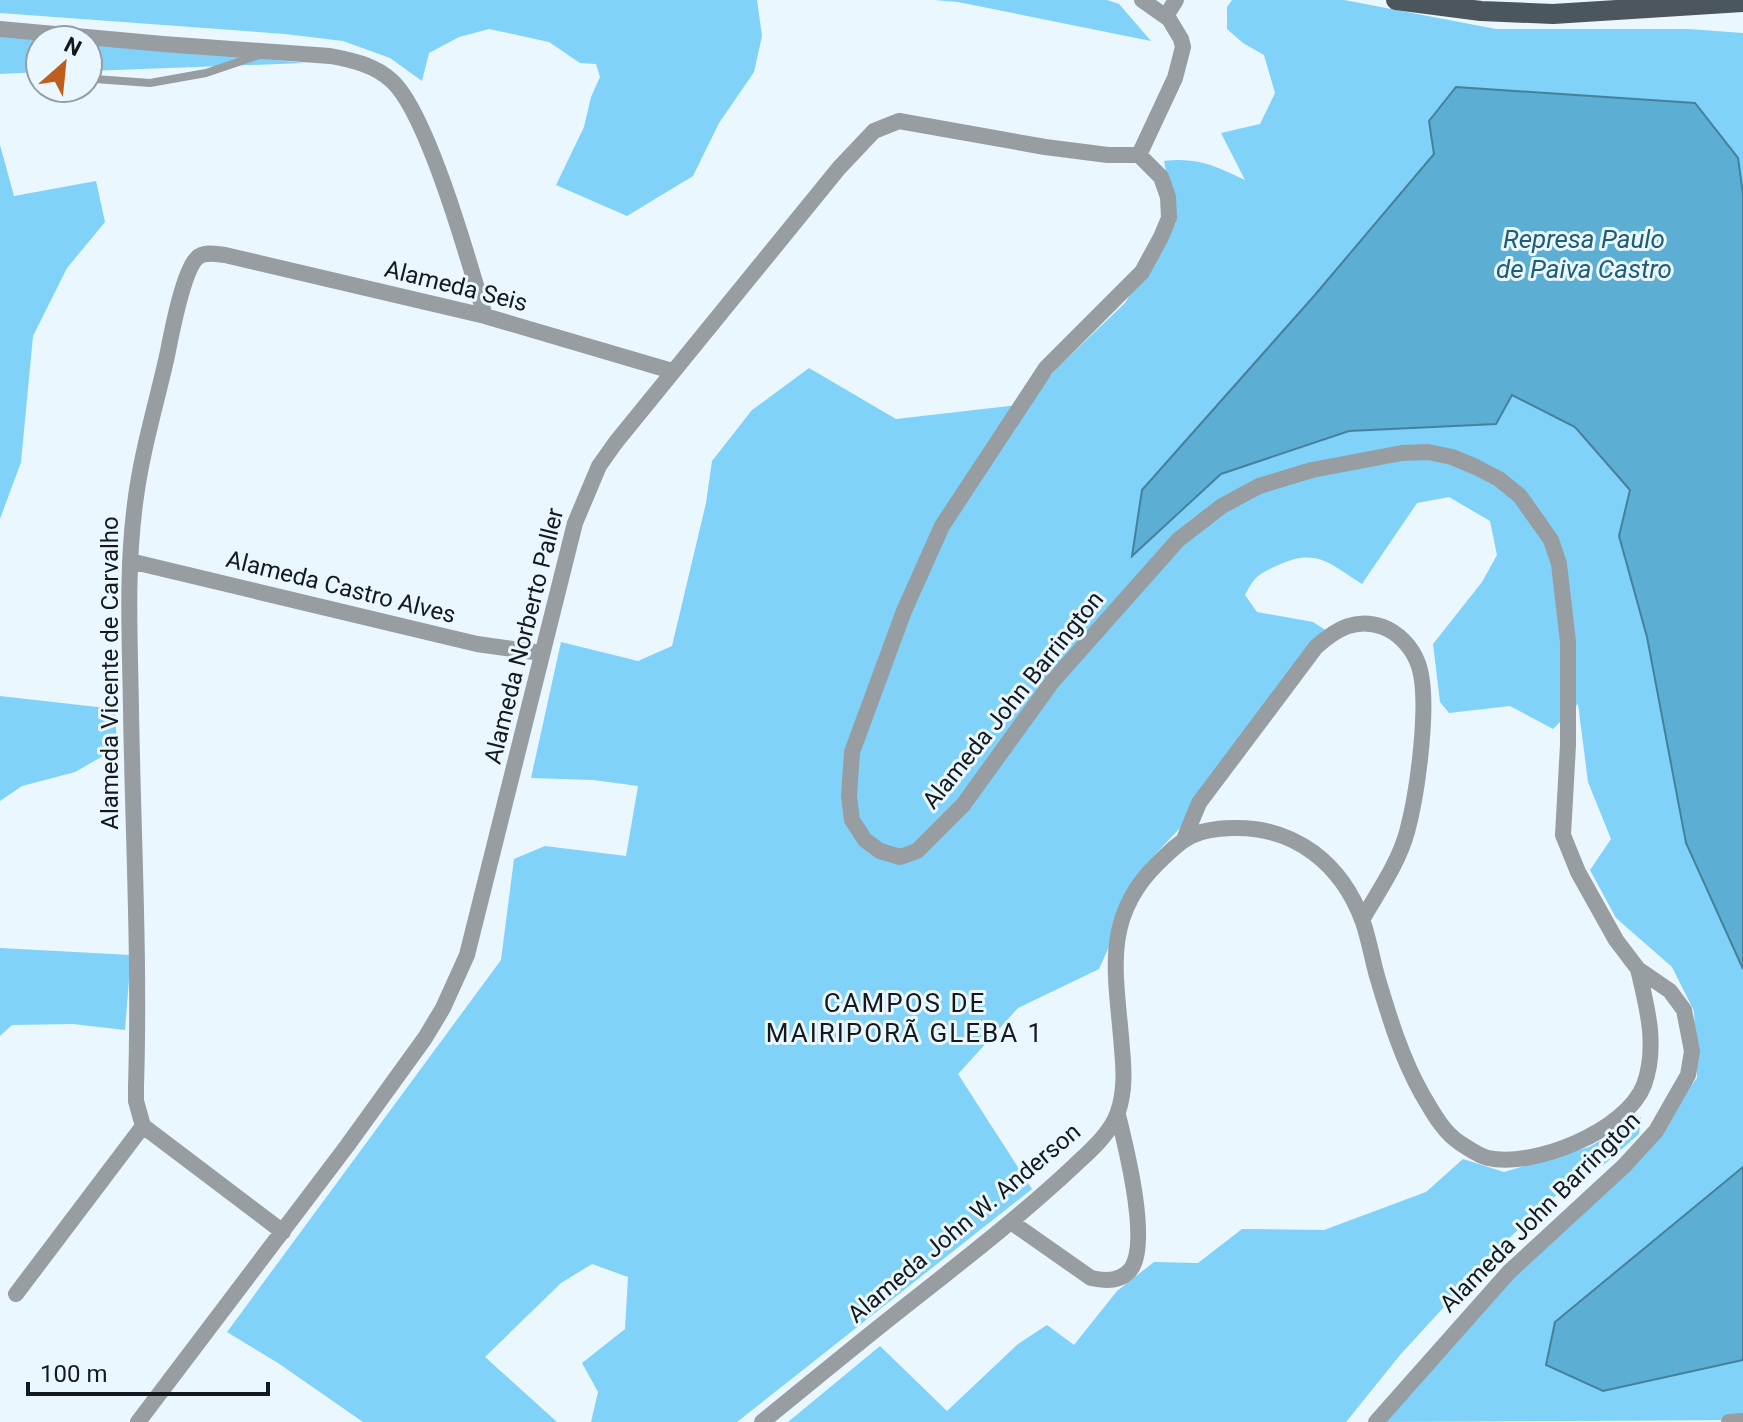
<svg xmlns="http://www.w3.org/2000/svg" width="1743" height="1422" font-family="Roboto,sans-serif">
<rect width="100%" height="100%" fill="#eaf7fe"/>
<path fill="#80d2f8" d="M 0,0 L 757,0 L 762,36 L 754,72 L 719,123 L 693,176 L 627,216 L 556,185 L 584,127 L 591,97 L 600,77 L 596,64 L 580,63 L 549,42 L 489,29 L 459,37 L 429,53 L 422,81 L 390,58 L 343,41 L 285,34 L 0,13 Z
M 934,0 L 1107,0 L 1119,4 L 1151,41 L 958,2 Z
M 1232,0 L 1344,0 L 1496,29 L 1688,29 L 1743,33 L 1743,1420 L 1381,1422 L 1514,1275 L 1615,1184 L 1697,1078 L 1694,1011 L 1672,967 L 1616,918 L 1590,870 L 1611,839 L 1588,782 L 1578,704 L 1553,729 L 1510,706 L 1449,713 L 1440,702 L 1433,644 L 1482,582 L 1497,555 L 1490,521 L 1449,497 L 1417,503 L 1362,584 C 1329,563 1316,547 1276,566 C 1257,575 1255,576 1245,595 L 1257,612 L 1313,622 L 1327,631 L 1183,825 L 1146,864 L 1099,969 L 1018,1008 L 958,1074 L 1032,1189 L 737,1422 L 591,1422 L 598,1392 L 582,1363 L 625,1329 L 628,1277 L 592,1264 L 561,1283 L 485,1357 L 557,1422 L 363,1422 L 278,1363 L 227,1332 L 501,960 L 514,859 L 545,846 L 626,856 L 638,786 L 593,780 L 531,778 L 561,642 L 638,661 L 672,646 L 706,503 L 712,461 L 752,410 L 809,368 L 896,419 L 1027,404 L 1057,368 L 1125,303 L 1176,223 L 1164,161 C 1198,157 1215,166 1245,180 L 1221,133 L 1260,124 L 1275,93 L 1264,55 L 1243,43 L 1227,29 L 1227,7 Z
M 0,33 L 40,40 L 40,72 L 0,74 Z
M 88,42 L 305,63 L 88,71 Z
M 0,145 L 14,196 L 96,181 L 105,222 L 67,268 L 33,336 L 21,462 L 0,519 Z
M 0,696 L 115,709 L 117,748 L 75,772 L 22,786 L 0,801 Z
M 0,948 L 131,955 L 125,1030 L 73,1024 L 12,1025 L 0,1036 Z
M 1641,1117 L 1639,1134 L 1606,1163 L 1561,1191 L 1498,1248 L 1400,1355 L 1346,1422 L 788,1422 L 880,1346 L 947,1411 L 1018,1344 L 1047,1325 L 1074,1345 L 1117,1291 L 1154,1262 L 1198,1263 L 1242,1229 L 1324,1230 L 1426,1192 L 1463,1159 L 1504,1172 L 1589,1147 Z"/>
<path fill="#5caed2" stroke="#46819b" stroke-width="2" d="M 1456,87 L 1695,103 L 1738,158 L 1743,194 L 1743,969 L 1686,843 L 1647,637 L 1619,536 L 1630,490 L 1575,427 L 1512,395 L 1496,424 L 1349,431 L 1221,474 L 1132,556 L 1142,490 L 1314,296 L 1434,154 L 1429,121 Z
M 1743,1167 L 1743,1360 L 1603,1391 L 1546,1365 L 1555,1322 Z"/>
<g fill="none" stroke-linecap="round" stroke-linejoin="round">
<path stroke="#979da1" stroke-width="8" d="M 95,79 L 150,83 L 206,73 L 259,55"/>
<path stroke="#979da1" stroke-width="16" d="M 1166,16 L 1176,0
M 0,29 L 163,44 L 330,56 C 352,60 375,65 392,81 C 428,114 470,265 485,316
M 1139,155 L 1161,177 L 1168,197 L 1169,218 L 1161,237 L 1142,272 L 1046,368 L 942,526 L 904,611 L 852,752 L 849,796 L 852,820 L 865,840 L 880,851 L 900,857 L 917,851 L 963,805 L 1052,682 L 1178,540 L 1222,506 L 1259,486 L 1312,470 L 1402,453 L 1428,452 L 1452,457 L 1476,467 L 1499,479 L 1520,496 L 1551,540 L 1559,564 L 1568,642 L 1568,745 L 1563,835 L 1578,872 L 1616,940 L 1638,969 L 1670,991 L 1684,1010 L 1692,1051 L 1688,1075 L 1656,1131 L 1624,1166 L 1509,1272 L 1376,1422
M 130,561 L 477,644 L 541,653
M 1185,837 L 1199,803 L 1316,647 C 1336,629 1356,617 1383,627 C 1397,632 1411,646 1417,661 C 1432,695 1417,795 1407,832 C 1398,864 1378,892 1362,920
M 143,1126 L 136,1101 L 136,1086 C 140,961 133,836 131,710 C 130,642 126,572 135,504 C 141,454 156,405 167,356 C 171,336 183,271 197,258 C 204,251 216,254 225,255 L 485,316 L 672,371
M 143,1126 L 283,1232
M 1011,1222 L 1091,1278 C 1104,1281 1121,1282 1131,1269 C 1150,1242 1126,1147 1118,1115
M 16,1294 L 143,1126
M 138,1422 L 347,1146 L 425,1038 L 443,1008 L 467,955 L 575,523 L 599,466 L 616,442 L 839,168 L 874,131 L 899,121 L 1045,147 L 1108,155 L 1139,155 L 1175,78 L 1183,47 L 1181,39 L 1169,19 L 1142,0
M 762,1422 C 815,1379 868,1335 922,1293 C 974,1252 1026,1211 1074,1166 C 1090,1151 1111,1133 1118,1112 C 1125,1091 1124,1070 1122,1049 C 1117,978 1100,920 1157,864 C 1184,838 1193,829 1232,828 C 1295,826 1342,864 1363,922 C 1369,940 1372,958 1377,976 C 1389,1016 1401,1057 1422,1094 C 1432,1111 1443,1132 1460,1143 C 1468,1148 1479,1156 1488,1158 C 1534,1168 1626,1131 1644,1085 C 1658,1046 1647,1007 1638,969
M 1729,1422 L 1743,1421"/>
<path stroke="#4b575c" stroke-width="20" d="M 1396,0 L 1481,11 L 1553,14 L 1743,2"/>
</g>
<g text-anchor="middle" stroke-width="6" stroke-linejoin="round" paint-order="stroke">
<g font-size="24" fill="#13191c" stroke="#eaf7fe">
<text transform="translate(456 286) rotate(14)" y="8">Alameda Seis</text>
<text transform="translate(341 587) rotate(14)" y="8">Alameda Castro Alves</text>
<text transform="translate(524 636) rotate(-76)" y="8">Alameda Norberto Paller</text>
<text transform="translate(110 673) rotate(-90)" y="8">Alameda Vicente de Carvalho</text>
<text transform="translate(1013 700) rotate(-51)" y="8">Alameda John Barrington</text>
<text transform="translate(1540 1212) rotate(-45)" y="8">Alameda John Barrington</text>
<text transform="translate(964 1223) rotate(-40)" y="8">Alameda John W. Anderson</text>
</g>
<g font-size="26" font-style="italic" fill="#1d5d76" stroke="#eaf7fe">
<text x="1584" y="248">Represa Paulo<tspan x="1584" dy="30">de Paiva Castro</tspan></text>
</g>
<g font-size="26" letter-spacing="2" fill="#13191c" stroke="#eaf7fe">
<text x="905" y="1012">CAMPOS DE<tspan x="905" dy="30">MAIRIPORÃ GLEBA 1</tspan></text>
</g>
</g>
<g transform="translate(64 64) rotate(27)"><circle r="38" fill="#eaf7fe" stroke="#949ea4" stroke-width="2"/>
<path d="M0-6L14 30L0 20L-14 30Z" fill="#be5e1d"/>
<text y="-12" font-size="22" font-weight="bold" text-anchor="middle" fill="#13191c">N</text>
</g>
<path d="M28 1382v12h240v-12" fill="none" stroke="#13191c" stroke-width="4"/>
<text x="40" y="1382" font-size="24" fill="#13191c" stroke="#eaf7fe" stroke-width="6" paint-order="stroke">100 m</text>
</svg>
